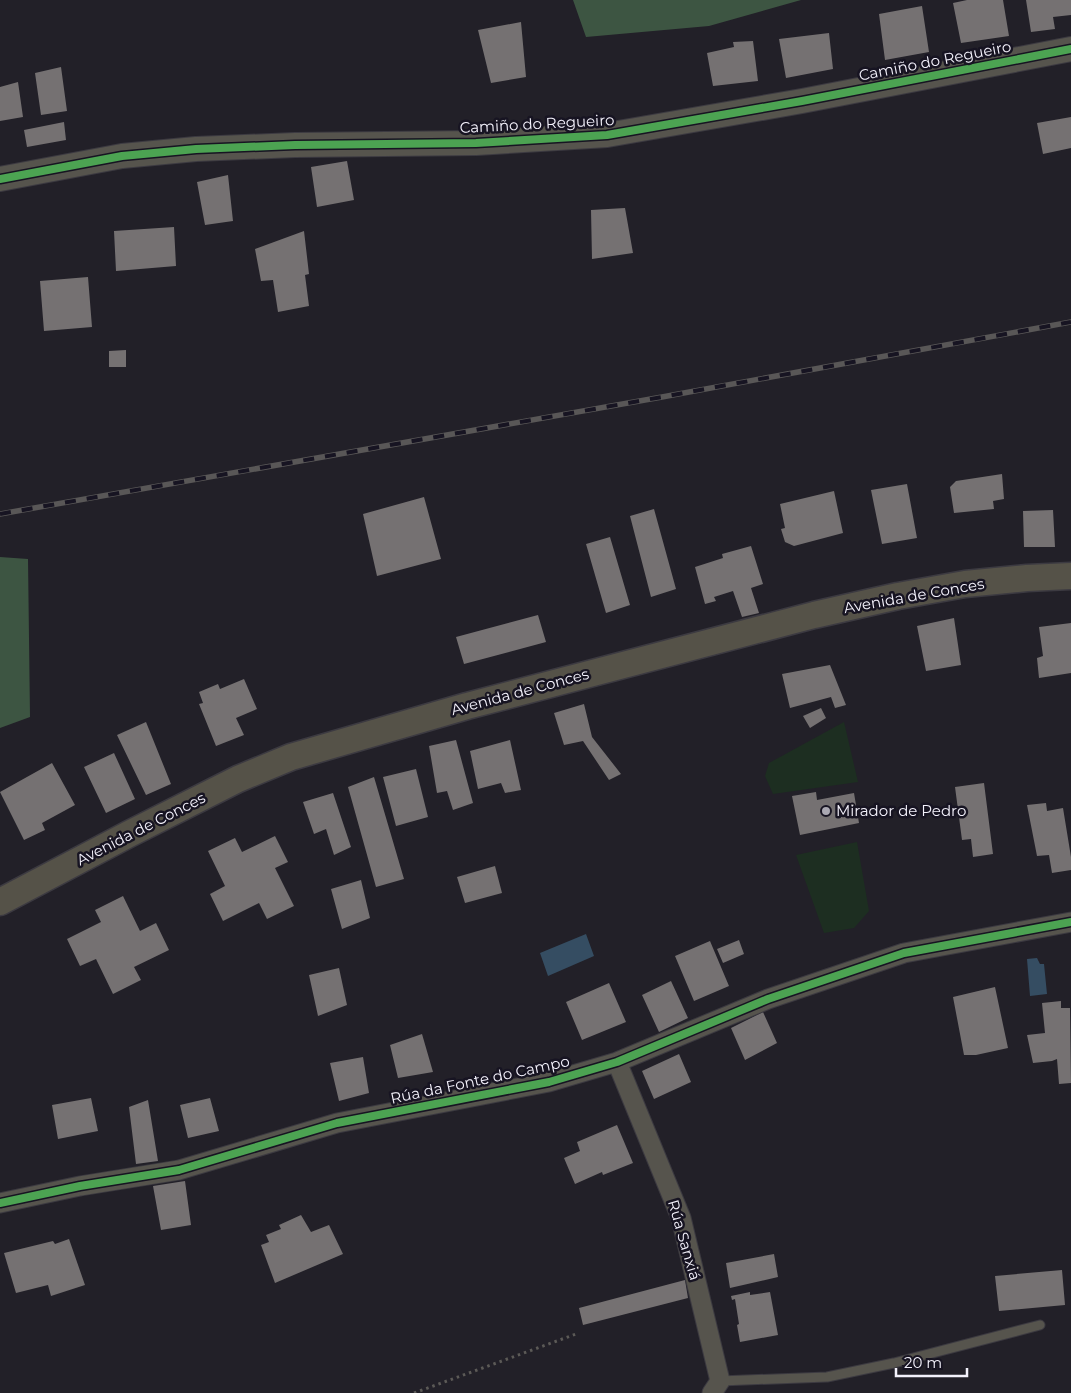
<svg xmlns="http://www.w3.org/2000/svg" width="1071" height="1393" font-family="Montserrat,sans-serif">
<rect width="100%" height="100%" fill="#222028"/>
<path fill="#1d2e21" d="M 844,722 L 858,782 L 773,794 L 765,776 L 769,763 Z
M 857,842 L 869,911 L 854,928 L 824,933 L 796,855 Z"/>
<path fill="#3d5542" d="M 573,0 L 801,0 L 709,26 L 586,37 Z
M 0,557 L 28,559 L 30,717 L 0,728 Z"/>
<path fill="#354d62" d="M 586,934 L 594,956 L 548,976 L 540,953 Z
M 1037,958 L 1040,964 L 1044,964 L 1047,994 L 1030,996 L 1027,959 Z"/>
<path fill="#757172" d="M 967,0 L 1003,0 L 1009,36 L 961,43 L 953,3 Z
M 1026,0 L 1071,0 L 1071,15 L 1053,17 L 1055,29 L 1031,32 Z
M 922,6 L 929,52 L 885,60 L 879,14 Z
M 521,22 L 526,77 L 491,83 L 478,30 Z
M 829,33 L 833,69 L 786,78 L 779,39 Z
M 753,41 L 758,81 L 713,86 L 707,53 L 734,47 L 733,42 Z
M 61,67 L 67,111 L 41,115 L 35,73 Z
M 18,82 L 23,117 L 0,121 L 0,87 Z
M 1071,117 L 1071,148 L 1043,154 L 1037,123 Z
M 64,122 L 66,140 L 27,147 L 24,130 Z
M 347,161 L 354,200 L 317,207 L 311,167 Z
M 228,175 L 233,221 L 205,225 L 197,182 Z
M 625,208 L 633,253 L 592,259 L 591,210 Z
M 174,227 L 176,266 L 116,271 L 114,231 Z
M 304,231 L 309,274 L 305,275 L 309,306 L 278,312 L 273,280 L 261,281 L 255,249 Z
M 88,277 L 92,327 L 44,331 L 40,281 Z
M 126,350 L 126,367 L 109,367 L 109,351 Z
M 1002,474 L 1004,499 L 993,501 L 994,509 L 954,513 L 950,487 L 956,481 Z
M 907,484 L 917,538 L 882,544 L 871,490 Z
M 834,491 L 843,533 L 794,546 L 785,542 L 781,529 L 785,528 L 780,504 Z
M 424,497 L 441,559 L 377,576 L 363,514 Z
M 654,509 L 676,589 L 651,597 L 630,516 Z
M 1053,510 L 1055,547 L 1024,547 L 1023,511 Z
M 610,537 L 630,605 L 606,613 L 586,544 Z
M 751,546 L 763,584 L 751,588 L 759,613 L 742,617 L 733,591 L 714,597 L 716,601 L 705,604 L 695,567 L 723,558 L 722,554 Z
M 538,615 L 546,642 L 464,664 L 456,637 Z
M 954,618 L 961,665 L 926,671 L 917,626 Z
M 1071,623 L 1071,673 L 1039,678 L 1037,658 L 1043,656 L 1039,627 Z
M 830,665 L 846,705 L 835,708 L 831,697 L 790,708 L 782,674 Z
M 244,679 L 257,709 L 236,718 L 244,735 L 216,746 L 199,704 L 203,703 L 199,692 L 218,684 L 220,689 Z
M 584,704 L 592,737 L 621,774 L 609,780 L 583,741 L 564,745 L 554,713 Z
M 821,708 L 826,718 L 810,728 L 803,716 Z
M 146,722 L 171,784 L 146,795 L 117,735 Z
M 456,740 L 473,803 L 453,810 L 447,791 L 437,793 L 429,746 Z
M 510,740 L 521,790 L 505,793 L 501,783 L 478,789 L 470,751 Z
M 114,753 L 135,799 L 106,813 L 84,767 Z
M 52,763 L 75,805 L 42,823 L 45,830 L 24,840 L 0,792 Z
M 416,769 L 428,817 L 396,826 L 383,777 Z
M 374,777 L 404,879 L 376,887 L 348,787 Z
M 984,783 L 993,854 L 973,857 L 971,839 L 962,840 L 955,787 Z
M 816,792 L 817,800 L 854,793 L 859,823 L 800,835 L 792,796 Z
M 333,793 L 351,847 L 334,855 L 326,829 L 314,834 L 303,802 Z
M 1046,803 L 1047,811 L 1063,808 L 1071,857 L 1071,870 L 1052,873 L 1049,855 L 1037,856 L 1027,805 Z
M 275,836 L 288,862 L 275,868 L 294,906 L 267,919 L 259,903 L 223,921 L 210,894 L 225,886 L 208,851 L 235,838 L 242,852 Z
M 495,866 L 502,893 L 465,903 L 457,877 Z
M 361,880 L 370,918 L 342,929 L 331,889 Z
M 123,896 L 140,931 L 156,923 L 169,950 L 134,967 L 141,980 L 113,994 L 96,959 L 80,966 L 67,939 L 101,922 L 95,910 Z
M 739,940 L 744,954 L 723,963 L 717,949 Z
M 710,941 L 729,986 L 694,1001 L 675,956 Z
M 339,968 L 347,1005 L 318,1016 L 309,975 Z
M 671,981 L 688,1018 L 659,1032 L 642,995 Z
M 609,983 L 626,1022 L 582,1040 L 566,1002 Z
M 995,987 L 1008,1048 L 976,1055 L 964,1055 L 953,997 Z
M 1061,1001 L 1061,1008 L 1070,1008 L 1071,1083 L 1059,1084 L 1057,1059 L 1052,1061 L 1033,1063 L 1027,1035 L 1045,1033 L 1042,1003 Z
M 763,1012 L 777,1043 L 745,1060 L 731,1028 Z
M 422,1034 L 433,1072 L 398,1078 L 390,1045 Z
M 679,1054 L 691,1082 L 654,1099 L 642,1071 Z
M 363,1057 L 369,1093 L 339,1101 L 330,1063 Z
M 91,1098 L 98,1131 L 58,1139 L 52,1105 Z
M 210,1098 L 219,1131 L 188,1138 L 180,1105 Z
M 148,1100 L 158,1161 L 136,1164 L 129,1107 Z
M 617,1125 L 633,1163 L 603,1175 L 602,1172 L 575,1184 L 564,1158 L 580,1151 L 577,1142 Z
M 185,1181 L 191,1225 L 161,1230 L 153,1186 Z
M 301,1215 L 311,1232 L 329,1225 L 343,1254 L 275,1283 L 261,1245 L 269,1242 L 266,1235 L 281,1229 L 279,1225 Z
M 69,1239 L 85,1285 L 51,1296 L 48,1285 L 16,1293 L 4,1253 L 53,1241 L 55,1244 Z
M 774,1254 L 778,1277 L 730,1288 L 726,1263 Z
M 1062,1270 L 1065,1305 L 999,1311 L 995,1276 Z
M 685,1280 L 688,1298 L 583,1325 L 579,1308 Z
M 750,1292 L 750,1295 L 770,1292 L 778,1335 L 740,1342 L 737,1325 L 739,1324 L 735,1299 L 732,1300 L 731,1296 Z"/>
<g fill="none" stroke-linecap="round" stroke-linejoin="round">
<defs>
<path id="service" d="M 720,1381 L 827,1377 L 894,1363 L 1040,1325"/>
<path id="minor" d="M 617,1062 L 681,1218 L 720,1381 L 712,1393
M 0,1203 L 80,1186 L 179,1170 L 337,1123 L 549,1082 L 617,1062 L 768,999 L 904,953 L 1071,922"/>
<path id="tertiary" d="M 0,179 L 122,156 L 196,149 L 295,145 L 476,143 L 607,135 L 802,101 L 1071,49"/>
<path id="secondary" d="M 0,902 L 129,834 L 238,779 L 291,757 L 467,706 L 814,615 L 898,596 L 965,584 L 1027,578 L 1071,576"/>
</defs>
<use href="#service" stroke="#3c3a41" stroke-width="11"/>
<use href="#minor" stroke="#3c3a41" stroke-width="21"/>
<use href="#tertiary" stroke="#3c3a41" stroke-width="26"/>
<use href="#secondary" stroke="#3c3a41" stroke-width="29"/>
<path stroke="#5c5a57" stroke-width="3" stroke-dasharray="2.5 4" stroke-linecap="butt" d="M 414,1393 L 576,1334"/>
<use href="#service" stroke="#56544d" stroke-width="9"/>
<use href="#minor" stroke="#56544d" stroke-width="19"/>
<use href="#tertiary" stroke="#56544d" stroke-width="24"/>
<use href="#secondary" stroke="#555248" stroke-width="26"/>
<defs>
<path id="rail" d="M 0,514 L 662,397 L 1071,322"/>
</defs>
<use href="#rail" stroke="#595757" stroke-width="5.5"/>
<use href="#rail" stroke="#171422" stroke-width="4" stroke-dasharray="11" stroke-linecap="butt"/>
<defs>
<path id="cycleway" d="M 0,179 L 122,156 L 196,149 L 295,145 L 476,143 L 607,135 L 802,101 L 1071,49
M 0,1203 L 80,1186 L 179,1170 L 337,1123 L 549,1082 L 617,1062 L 768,999 L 904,953 L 1071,922"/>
</defs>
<use href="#cycleway" stroke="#171422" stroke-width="11"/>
<use href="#cycleway" stroke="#4ca352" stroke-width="8"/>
</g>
<circle fill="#aaa8b2" stroke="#171422" stroke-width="2" cx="826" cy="811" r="5"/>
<g text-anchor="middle" stroke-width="5" stroke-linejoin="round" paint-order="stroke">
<g font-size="15" fill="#f4f2fc" stroke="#171422">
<text transform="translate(935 61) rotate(-11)" y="5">Camiño do Regueiro</text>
<text transform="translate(537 124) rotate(-3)" y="5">Camiño do Regueiro</text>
<text transform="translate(914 596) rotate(-10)" y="5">Avenida de Conces</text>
<text transform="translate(520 692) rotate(-15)" y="5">Avenida de Conces</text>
<text transform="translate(141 829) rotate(-27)" y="5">Avenida de Conces</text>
<text transform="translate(480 1080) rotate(-12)" y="5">Rúa da Fonte do Campo</text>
<text transform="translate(684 1240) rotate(74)" y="5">Rúa Sanxiá</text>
</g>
<g font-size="15" fill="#f4f2fc" stroke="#171422" text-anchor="start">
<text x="836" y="816">Mirador de Pedro</text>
</g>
</g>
<path d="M896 1368v8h71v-8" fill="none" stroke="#f4f2fc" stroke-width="2.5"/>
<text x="904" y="1368" font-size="15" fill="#f4f2fc" stroke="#171422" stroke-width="4" paint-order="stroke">20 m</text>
</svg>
